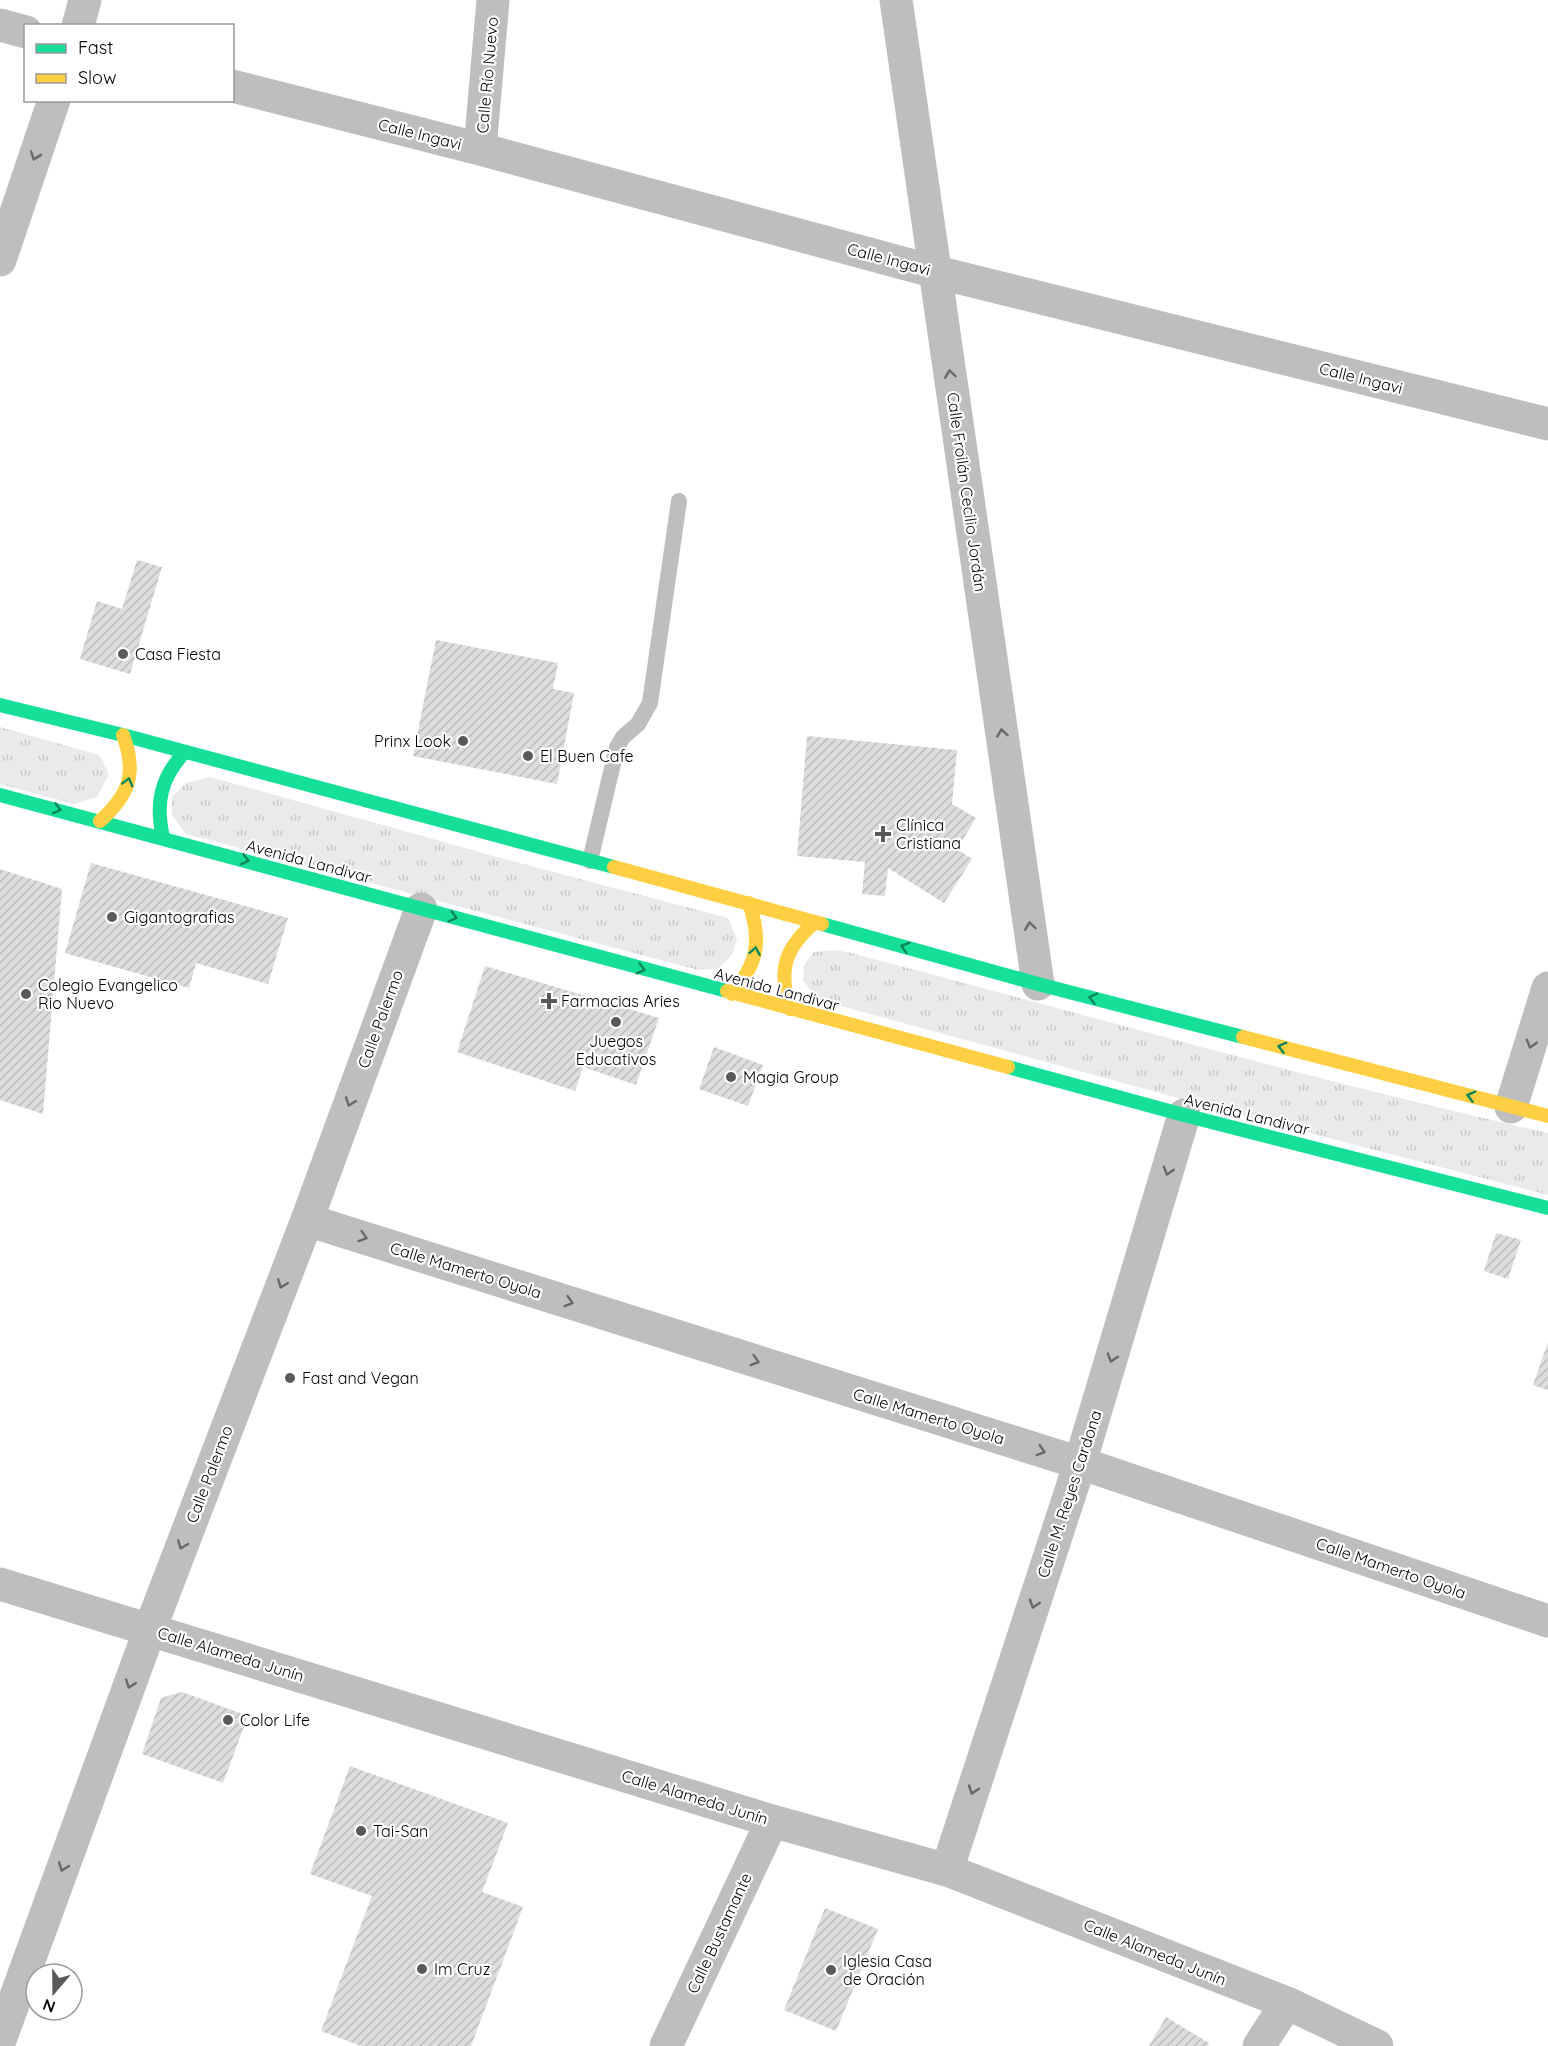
<svg xmlns="http://www.w3.org/2000/svg" width="1548" height="2046" font-family="Quicksand,sans-serif">
<defs>
<pattern id="park-tufts" width="24" height="20" patternUnits="userSpaceOnUse" patternTransform="scale(1.5)"><rect width="24" height="20" fill="#eaeaea"/><path d="M3 7l-1-3M5 7V3M7 7l1-3M15 17l-1-3M17 17v-4M19 17l1-3" fill="none" stroke="#c7c7c7"/></pattern>
<pattern id="building-hatch" width="6" height="6" patternUnits="userSpaceOnUse" patternTransform="scale(1.5)"><rect width="6" height="6" fill="#ddd"/><path d="M-1 1l2-2M0 6l6-6M5 7l2-2" fill="none" stroke="#bcbcbc"/></pattern>
</defs>
<rect width="100%" height="100%" fill="#fff"/>
<path fill="url(#park-tufts)" d="M 0,727 L 99,755 L 109,774 L 97,797 L 73,804 L 0,784 Z
M 210,777 L 512,861 L 728,918 L 737,939 L 732,955 L 719,968 L 698,970 L 186,834 L 172,815 L 172,797 L 186,783 Z
M 839,950 C 1075,1011 1309,1080 1548,1133 L 1548,1195 L 1244,1116 L 819,1000 L 803,981 L 804,965 L 814,952 Z"/>
<path fill="url(#building-hatch)" d="M 137,560 L 162,567 L 130,674 L 80,659 L 97,601 L 122,609 Z
M 436,640 L 558,663 L 553,689 L 574,693 L 557,784 L 413,756 Z
M 807,736 L 957,750 L 952,804 L 976,818 L 957,849 L 972,859 L 944,903 L 888,868 L 885,896 L 862,894 L 865,862 L 797,856 Z
M 91,863 L 288,918 L 268,984 L 196,963 L 189,988 L 65,953 Z
M 0,869 L 62,889 L 43,1114 L 0,1100 Z
M 485,966 L 659,1018 L 636,1085 L 583,1067 L 575,1091 L 457,1052 Z
M 714,1047 L 763,1065 L 748,1106 L 699,1089 Z
M 1496,1233 L 1521,1240 L 1508,1279 L 1484,1271 Z
M 1548,1342 L 1548,1390 L 1533,1385 Z
M 182,1692 L 248,1716 L 223,1783 L 142,1754 L 161,1698 Z
M 350,1766 L 508,1823 L 482,1892 L 523,1907 L 471,2046 L 361,2046 L 321,2031 L 372,1896 L 310,1874 Z
M 825,1908 L 878,1929 L 836,2031 L 784,2010 Z
M 1166,2017 L 1209,2043 L 1208,2046 L 1149,2046 Z"/>
<g fill="none" stroke-linecap="round" stroke-linejoin="round">
<path stroke="#bebebe" stroke-width="16" d="M 590,861 L 617,747 L 623,737 L 638,724 L 650,703 L 679,501"/>
<path stroke="#bebebe" stroke-width="33" d="M 896,0 L 1038,984
M 0,25 L 26,32
M 78,26 L 85,0
M 232,86 L 480,149 L 936,272 L 1548,424
M 480,149 L 493,0
M 0,260 L 54,100
M 1511,1107 L 1548,988
M 307,1220 L 1080,1463 L 1548,1621
M 0,1584 L 772,1821 L 947,1870 L 1287,2003 L 1377,2046
M 947,1870 L 1080,1463 L 1184,1115
M 0,2040 L 150,1629 L 307,1220 L 421,909
M 666,2046 L 772,1821
M 1259,2046 L 1287,2003"/>
<path stroke="#16e098" stroke-width="14" d="M 0,705 L 123,735 L 614,867
M 0,795 L 727,991
M 163,837 C 155,803 161,777 185,752
M 822,924 L 1038,984 L 1243,1037
M 1008,1067 L 1184,1115 L 1548,1208"/>
<path stroke="#ffcf43" stroke-width="14" d="M 100,821 C 130,794 137,773 123,735
M 614,867 L 822,924
M 727,991 L 1008,1067
M 732,994 C 758,963 762,941 749,903
M 790,1009 C 778,970 784,949 815,922
M 1243,1037 L 1548,1116"/>
</g>
<defs><path id="oneway-chevron" d="M-2-3.5L2.5 0L-2 3.5" fill="none" stroke-width="1.6" stroke-linecap="round" stroke-linejoin="round" transform="scale(1.5)"/></defs>
<g stroke="#686868">
<use href="#oneway-chevron" transform="translate(35 156) rotate(109)"/>
<use href="#oneway-chevron" transform="translate(950 374) rotate(-98)"/>
<use href="#oneway-chevron" transform="translate(1002 733) rotate(-98)"/>
<use href="#oneway-chevron" transform="translate(1030 926) rotate(-98)"/>
<use href="#oneway-chevron" transform="translate(1531 1044) rotate(107)"/>
<use href="#oneway-chevron" transform="translate(350 1102) rotate(110)"/>
<use href="#oneway-chevron" transform="translate(1168 1171) rotate(107)"/>
<use href="#oneway-chevron" transform="translate(363 1237) rotate(17)"/>
<use href="#oneway-chevron" transform="translate(282 1284) rotate(111)"/>
<use href="#oneway-chevron" transform="translate(569 1302) rotate(17)"/>
<use href="#oneway-chevron" transform="translate(1112 1358) rotate(107)"/>
<use href="#oneway-chevron" transform="translate(755 1361) rotate(17)"/>
<use href="#oneway-chevron" transform="translate(1041 1451) rotate(17)"/>
<use href="#oneway-chevron" transform="translate(182 1545) rotate(111)"/>
<use href="#oneway-chevron" transform="translate(1034 1604) rotate(108)"/>
<use href="#oneway-chevron" transform="translate(130 1684) rotate(110)"/>
<use href="#oneway-chevron" transform="translate(973 1790) rotate(108)"/>
<use href="#oneway-chevron" transform="translate(63 1867) rotate(110)"/>
</g>
<g stroke="#0d865b">
<use href="#oneway-chevron" transform="translate(128 782) rotate(-75)"/>
<use href="#oneway-chevron" transform="translate(57 809) rotate(15)"/>
<use href="#oneway-chevron" transform="translate(245 860) rotate(15)"/>
<use href="#oneway-chevron" transform="translate(453 917) rotate(15)"/>
<use href="#oneway-chevron" transform="translate(905 947) rotate(-164)"/>
<use href="#oneway-chevron" transform="translate(755 951) rotate(-80)"/>
<use href="#oneway-chevron" transform="translate(641 969) rotate(15)"/>
<use href="#oneway-chevron" transform="translate(1093 998) rotate(-165)"/>
<use href="#oneway-chevron" transform="translate(1282 1047) rotate(-165)"/>
<use href="#oneway-chevron" transform="translate(1471 1096) rotate(-165)"/>
</g>
<g fill="#595959" stroke="#fff" stroke-width="2">
<circle cx="123" cy="654" r="6"/>
<circle cx="463" cy="741" r="6"/>
<circle cx="528" cy="756" r="6"/>
<path d="M880 825h6v6h6v6h-6v6h-6v-6h-6v-6h6z"/>
<circle cx="112" cy="917" r="6"/>
<circle cx="26" cy="994" r="6"/>
<path d="M546 992h6v6h6v6h-6v6h-6v-6h-6v-6h6z"/>
<circle cx="616" cy="1022" r="6"/>
<circle cx="731" cy="1077" r="6"/>
<circle cx="290" cy="1378" r="6"/>
<circle cx="228" cy="1720" r="6"/>
<circle cx="361" cy="1831" r="6"/>
<circle cx="422" cy="1969" r="6"/>
<circle cx="831" cy="1970" r="6"/>
</g>
<g text-anchor="middle" stroke-width="4.5" stroke-linejoin="round" paint-order="stroke">
<g font-size="16" fill="#000" stroke="#fff">
<text transform="translate(487 75) rotate(-85)" y="6">Calle Río Nuevo</text>
<text transform="translate(420 134) rotate(14)" y="6">Calle Ingavi</text>
<text transform="translate(889 259) rotate(15)" y="6">Calle Ingavi</text>
<text transform="translate(1361 378) rotate(14)" y="6">Calle Ingavi</text>
<text transform="translate(967 492) rotate(82)" y="6">Calle Froilán Cecilio Jordán</text>
<text transform="translate(309 861) rotate(15)" y="6">Avenida Landivar</text>
<text transform="translate(777 989) rotate(15)" y="6">Avenida Landivar</text>
<text transform="translate(380 1019) rotate(-70)" y="6">Calle Palermo</text>
<text transform="translate(1247 1114) rotate(14)" y="6">Avenida Landivar</text>
<text transform="translate(466 1270) rotate(17)" y="6">Calle Mamerto Oyola</text>
<text transform="translate(929 1416) rotate(17)" y="6">Calle Mamerto Oyola</text>
<text transform="translate(209 1474) rotate(-69)" y="6">Calle Palermo</text>
<text transform="translate(1069 1494) rotate(-72)" y="6">Calle M. Reyes Cardona</text>
<text transform="translate(1391 1568) rotate(19)" y="6">Calle Mamerto Oyola</text>
<text transform="translate(231 1654) rotate(17)" y="6">Calle Alameda Junín</text>
<text transform="translate(695 1797) rotate(17)" y="6">Calle Alameda Junín</text>
<text transform="translate(719 1933) rotate(-65)" y="6">Calle Bustamante</text>
<text transform="translate(1155 1952) rotate(22)" y="6">Calle Alameda Junín</text>
</g>
<g font-size="16" fill="#000" stroke="#fff" text-anchor="start">
<text x="135" y="660">Casa Fiesta</text>
<text x="451" y="747" text-anchor="end">Prinx Look</text>
<text x="540" y="762">El Buen Cafe</text>
<text x="896" y="831">Clínica<tspan x="896" dy="18">Cristiana</tspan></text>
<text x="124" y="923">Gigantografias</text>
<text x="38" y="991">Colegio Evangelico<tspan x="38" dy="18">Rio Nuevo</tspan></text>
<text x="561" y="1007">Farmacias Aries</text>
<text x="616" y="1047" text-anchor="middle">Juegos<tspan x="616" dy="18">Educativos</tspan></text>
<text x="743" y="1083">Magia Group</text>
<text x="302" y="1384">Fast and Vegan</text>
<text x="240" y="1726">Color Life</text>
<text x="373" y="1837">Tai-San</text>
<text x="843" y="1967">Iglesia Casa<tspan x="843" dy="18">de Oración</tspan></text>
<text x="434" y="1975">Im Cruz</text>
</g>
</g>
<rect x="24" y="24" width="210" height="78" fill="#ffffff" stroke="#999999" stroke-width="1.5"/>
<rect x="36" y="44" width="30" height="9" fill="#16e098" stroke="#999999" stroke-width="1.5"/>
<text x="78" y="54" font-size="18" fill="#000000">Fast</text>
<rect x="36" y="74" width="30" height="9" fill="#ffcf43" stroke="#999999" stroke-width="1.5"/>
<text x="78" y="84" font-size="18" fill="#000000">Slow</text>
<g transform="translate(54 1992) rotate(200)"><circle r="28" fill="#ffffff" stroke="#999999" stroke-width="1.5"/>
<path d="M0-4.5L10 22L0 15L-10 22Z" fill="#595959"/>
<text y="-9" font-size="16" font-weight="bold" text-anchor="middle" fill="#000000">N</text>
</g>
</svg>
